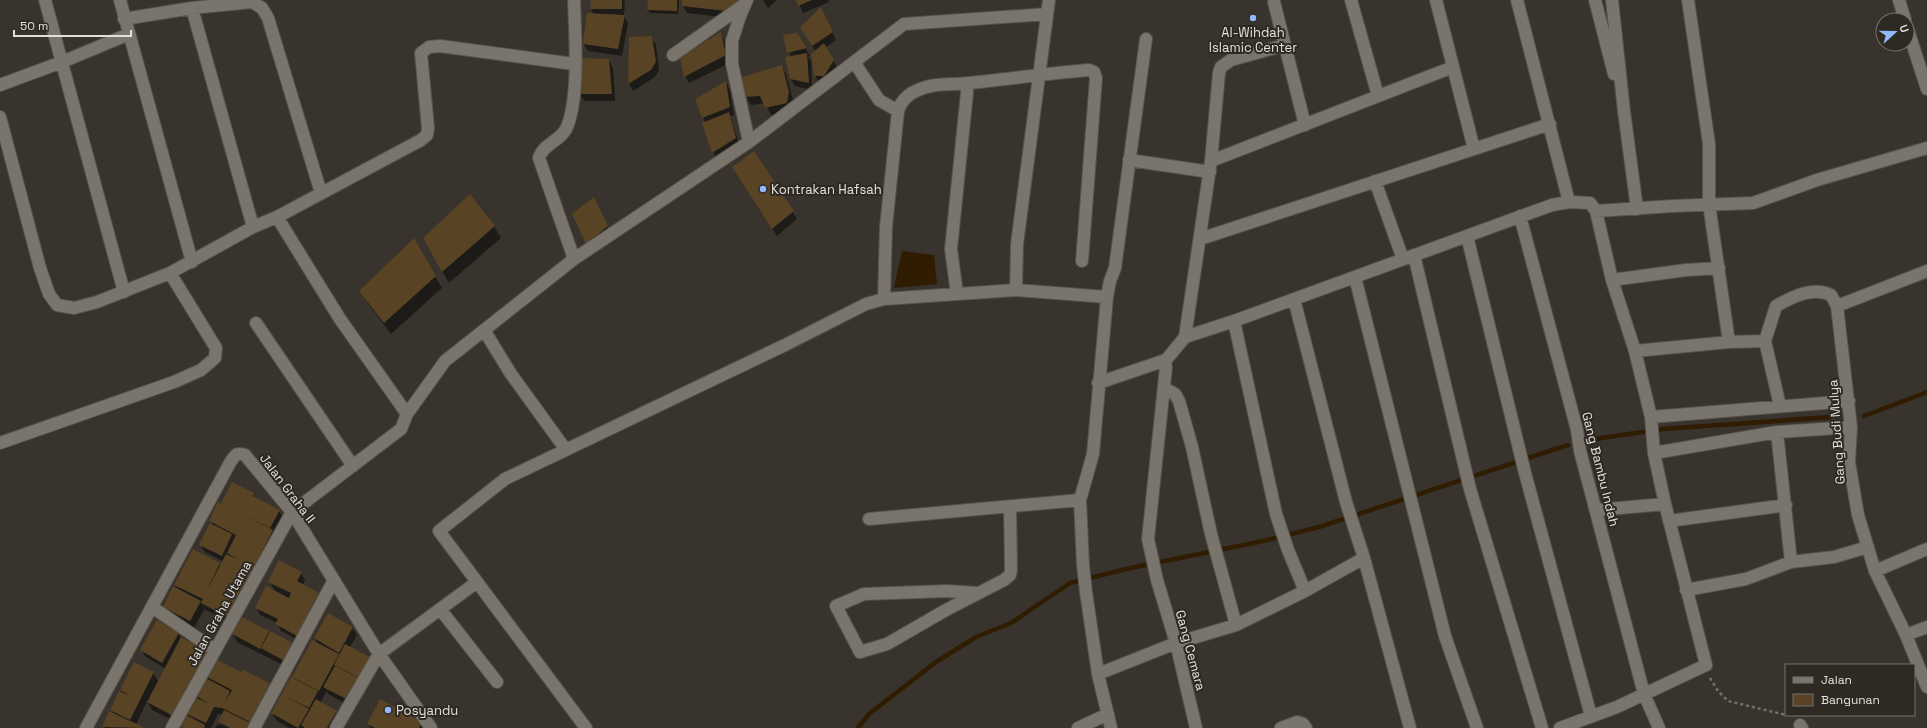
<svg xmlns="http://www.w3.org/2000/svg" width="1927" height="728" font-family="'Space Grotesk',sans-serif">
<rect width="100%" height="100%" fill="#38332c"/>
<path fill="#301c00" d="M 902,251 L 934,255 L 937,284 L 894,288 Z"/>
<path fill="#0007" fill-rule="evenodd" d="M 592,0 L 625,0 L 624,16 L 628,23 L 622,56 L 588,51 L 584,44 L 594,15 L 591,9 Z
M 649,0 L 679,0 L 678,14 L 650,13 L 648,10 Z
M 683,0 L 747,0 L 731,18 L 687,13 L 683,6 Z
M 763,0 L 777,0 L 768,8 Z
M 797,0 L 828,0 L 829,2 L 803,13 Z
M 825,16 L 836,40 L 826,47 L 838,69 L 819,83 L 815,75 L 816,52 L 801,27 Z
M 720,33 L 724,40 L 730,63 L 689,83 L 685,76 Z
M 796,34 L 810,56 L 808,56 L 811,61 L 812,90 L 795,86 L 790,78 L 791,57 L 784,36 Z
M 651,37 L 656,45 L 659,70 L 655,77 L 633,91 L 629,84 Z
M 609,60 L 613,68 L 615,101 L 584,101 L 580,94 Z
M 782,67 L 786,74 L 793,100 L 791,111 L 771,115 L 765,103 L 751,105 L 746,97 L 743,78 Z
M 726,82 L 730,90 L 734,115 L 730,116 L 740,146 L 717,159 L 713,152 L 706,123 L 703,117 Z
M 754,152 L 797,219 L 777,236 L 738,175 Z
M 597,206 L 611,234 L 591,250 L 573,214 Z
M 494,226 L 501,238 L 449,283 L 424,238 Z
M 414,240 L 442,288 L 391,334 L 367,302 L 360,291 Z
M 253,494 L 256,499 L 279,511 L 283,518 L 232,623 L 206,610 L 205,608 L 194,628 L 168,614 L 164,607 L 177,590 L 175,585 L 220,564 L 221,567 L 224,562 L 205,552 L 200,544 L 213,526 L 210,521 L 221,505 ZM 238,511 L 248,516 L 246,518 Z
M 301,573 L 305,580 L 303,585 L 318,593 L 323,601 L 302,642 L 281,631 L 277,623 L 260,615 L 256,607 L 275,592 L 270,582 Z
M 328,614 L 352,628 L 357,635 L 350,647 L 371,659 L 354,708 L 328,694 L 327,691 L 320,703 L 336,712 L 340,720 L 336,728 L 289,728 L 277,721 L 272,713 L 296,681 L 293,677 L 318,644 L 315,638 Z
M 242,618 L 296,646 L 301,653 L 293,670 L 237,642 L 233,634 Z
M 178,633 L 181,638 L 213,659 L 241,673 L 270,685 L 256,728 L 215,728 L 218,724 L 221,726 L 219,722 L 223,714 L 218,714 L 211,728 L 206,728 L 190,720 L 185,711 L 178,723 L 152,710 L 147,701 L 136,725 L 142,728 L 104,728 L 114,714 L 111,710 L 135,663 L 153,673 L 159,682 L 166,669 L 146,657 L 141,650 Z
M 421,723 L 425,728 L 371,728 L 368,724 Z"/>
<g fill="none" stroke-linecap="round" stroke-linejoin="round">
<path stroke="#301c00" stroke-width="4.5" d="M 1864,416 L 1927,392
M 1595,439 L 1663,429 L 1831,417
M 858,728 L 869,714 L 936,662 L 976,637 L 1011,623 L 1070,583 L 1126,569 L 1263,541 L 1319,527 L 1568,445"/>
</g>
<path fill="#584324" d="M 591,0 L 622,0 L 622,9 L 590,9 Z
M 648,0 L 677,0 L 677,11 L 647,10 Z
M 682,0 L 740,0 L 727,11 L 682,6 Z
M 796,0 L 812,0 L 798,6 Z
M 821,7 L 833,32 L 812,46 L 800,27 Z
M 587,13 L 625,15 L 618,49 L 583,44 Z
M 721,32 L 726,55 L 684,77 L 680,57 Z
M 797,33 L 807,48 L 787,53 L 783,35 Z
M 652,36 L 656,62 L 651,70 L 628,84 L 629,37 Z
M 824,43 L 834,60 L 824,76 L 814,76 L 811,54 Z
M 807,53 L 809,83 L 790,79 L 785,57 Z
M 582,58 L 609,59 L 612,94 L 579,94 Z
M 782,65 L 789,92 L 787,103 L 765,108 L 760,96 L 745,97 L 742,77 Z
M 726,81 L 730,107 L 702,118 L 695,99 Z
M 729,112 L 736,138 L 712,153 L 702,123 Z
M 754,151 L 794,211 L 772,229 L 732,167 Z
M 470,194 L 495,226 L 442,272 L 423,238 Z
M 594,197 L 608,226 L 586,244 L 572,214 Z
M 414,238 L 436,276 L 384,323 L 359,291 Z
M 232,482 L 254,493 L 253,496 L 280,510 L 270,528 L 244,515 L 273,530 L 245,585 L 224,575 L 244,585 L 227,617 L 201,603 L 203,599 L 174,585 L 193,549 L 220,563 L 206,592 L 226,554 L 237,559 L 227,553 L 244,519 L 236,535 L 209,521 L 218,502 L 221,504 Z
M 210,523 L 232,534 L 222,556 L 199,545 Z
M 279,560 L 302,572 L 297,581 L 319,593 L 297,636 L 275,624 L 278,619 L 255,608 L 266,586 L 289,598 L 291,593 L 268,582 Z
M 173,586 L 201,601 L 190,621 L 163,607 Z
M 328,613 L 353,627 L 339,653 L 314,638 Z
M 242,617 L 269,631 L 260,649 L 232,634 Z
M 157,620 L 179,633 L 162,663 L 140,650 Z
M 270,631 L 297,645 L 288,663 L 261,648 Z
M 181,637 L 210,652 L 173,716 L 147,702 Z
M 312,640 L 339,654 L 319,691 L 292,677 Z
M 345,644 L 372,658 L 361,679 L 334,665 Z
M 213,658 L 241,672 L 242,669 L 271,684 L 260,705 L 255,703 L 259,705 L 250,722 L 222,708 L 214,707 L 206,723 L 184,713 L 192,696 L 210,704 L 193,694 L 202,676 L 230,691 L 224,704 L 232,690 L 203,675 Z
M 134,662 L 154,672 L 130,720 L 110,710 L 119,691 L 131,696 L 120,690 Z
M 335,666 L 362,680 L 350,701 L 323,687 Z
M 291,677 L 318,691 L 309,708 L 287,697 L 309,709 L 298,728 L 271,713 Z
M 316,699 L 337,711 L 327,728 L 305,728 L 301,725 Z
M 380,699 L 422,722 L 419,728 L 375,728 L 367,724 Z
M 224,710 L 250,723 L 248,728 L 230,728 L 218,722 Z
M 109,711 L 139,725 L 145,728 L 102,727 Z
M 186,715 L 205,725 L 204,728 L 184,728 L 180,726 Z"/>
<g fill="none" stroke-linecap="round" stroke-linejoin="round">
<defs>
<path id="minor" d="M 45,0 L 124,292
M 120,0 L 192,262
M 747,0 L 740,16 L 732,41 L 732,64 L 749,142
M 1351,0 L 1378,96
M 1436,0 L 1474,149
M 1517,0 L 1569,202
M 1595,0 L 1614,74
M 1612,0 L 1624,111 L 1637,209
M 1688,0 L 1709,144 L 1709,204 L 1729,342
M 1899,0 L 1905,20
M 1274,2 L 1305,125
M 192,8 L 253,227
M 124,19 L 192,8 L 252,2 L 262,8 L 268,18 L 321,193
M 1907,27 L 1927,89
M 673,55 L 745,4
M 854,62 L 879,100 L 898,111
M 0,85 L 62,62 L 129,34
M 0,117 L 40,268 L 49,294 L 57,305 L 74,308 L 97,302 L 170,273 L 253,227 L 277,217 L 421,140 L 427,135 L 428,128 L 421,53 L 429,47 L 440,46 L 574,64
M 1129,160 L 1210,172
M 1211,161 L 1453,67
M 1375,181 L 1403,259
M 1596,211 L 1673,206 L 1753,203 L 1817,180 L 1927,148
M 1520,216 L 1577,430 L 1580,451 L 1644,694 L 1659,728
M 277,217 L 340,319 L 407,414
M 1467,236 L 1525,473 L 1591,716
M 1200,239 L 1550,124
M 1414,255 L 1470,489 L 1542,728
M 574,259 L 539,158 C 543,144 560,141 566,129 C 580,100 575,33 574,0
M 1355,277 L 1445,636 L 1477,728
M 1612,280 L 1686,270 L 1719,268
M 1016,290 L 1017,244 L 1049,0
M 957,294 L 951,249 L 968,83
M 884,299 L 886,227 L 898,111 C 901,101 907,95 916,91 C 933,82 952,85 970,83 C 1010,79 1049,73 1089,70 L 1094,72 L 1096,78 L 1082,261
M 1294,299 L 1346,502 L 1364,558 L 1410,728
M 1837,306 L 1927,271
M 256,323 L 353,466
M 484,330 L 511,374 L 566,450
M 1185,337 L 1234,321
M 1765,341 L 1776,306 C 1792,297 1813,286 1831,295 L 1837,306 L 1851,427 L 1849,462 L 1858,515 L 1875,571 L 1906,635 L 1927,687
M 1635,351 L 1729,342 L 1765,341 L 1780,406
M 1165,361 L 1166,367 L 1148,539 L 1157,580 L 1176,643 L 1196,728
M 1098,383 L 1166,360 L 1185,337 L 1211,161 L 1219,73 L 1221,67 L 1231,60 L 1285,45
M 1164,388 L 1175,394 L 1179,401 L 1192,447 L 1211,534 L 1236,625
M 1651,417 L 1849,401
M 1777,432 L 1791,562
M 0,443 L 174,382 L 201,370 L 215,358 L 216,348 L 170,273
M 1654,453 L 1777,432 L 1851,427
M 1597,510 L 1665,504
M 869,519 L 1080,500
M 1669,521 L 1786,505
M 1875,571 L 1927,549
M 1686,590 L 1746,579 L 1791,562 L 1834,557 L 1868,547
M 1305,591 L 1288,550 L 1276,514 L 1234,321 L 1552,205 L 1569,202 L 1590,203 L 1596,211 L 1612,280 L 1635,351 L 1651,417 L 1654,453 L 1665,504 L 1706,665 L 1617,707 L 1560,728
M 977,593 L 947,591 L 864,594 L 836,606 L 860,652 L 887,644 L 946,610 L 1004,580 L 1010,575 L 1011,570 L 1010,507
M 152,607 L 215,650
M 440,609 L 497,682
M 1906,635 L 1927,627
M 1098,674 L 1176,643 L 1236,625 L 1305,591 L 1364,558
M 1800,725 L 1802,728
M 86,728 L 231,461 C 236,455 236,452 245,455 L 292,512 L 379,654 L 431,728
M 172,728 L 292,512 L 401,429 L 407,414 L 445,361 L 574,259 L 749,142 L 904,24 L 1047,14
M 254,728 L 334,580
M 336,728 L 379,654 L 477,582
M 586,728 L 439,531 L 505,479 L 785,345 L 866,304 L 884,299 L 1016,290 L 1107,297
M 1078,728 L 1108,714
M 1111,728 L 1098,674 L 1086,592 L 1083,565 L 1080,500 L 1093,454 L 1107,297 L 1110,281 L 1115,268 L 1146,39
M 1281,728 L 1297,722 L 1303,724 L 1306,728"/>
</defs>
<use href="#minor" stroke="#56524c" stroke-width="14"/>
<path stroke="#74706a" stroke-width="2.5" stroke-dasharray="3 3" stroke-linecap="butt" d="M 1710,678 L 1718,691 L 1728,701 L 1786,715"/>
<use href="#minor" stroke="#79746c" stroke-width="12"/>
</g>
<g fill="#91b8fd" stroke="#2e2922" stroke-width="1.5">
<circle cx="1253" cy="18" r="4"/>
<circle cx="763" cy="189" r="4"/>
<circle cx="388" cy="710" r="4"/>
</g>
<g text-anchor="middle" stroke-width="4" stroke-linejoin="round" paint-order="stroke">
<g font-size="13" fill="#e3e0db" stroke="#2e2922" text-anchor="start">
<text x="1253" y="37" text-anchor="middle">Al-Wihdah<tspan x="1253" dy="15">Islamic Center</tspan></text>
<text x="771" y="194">Kontrakan Hafsah</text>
<text x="396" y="715">Posyandu</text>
</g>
<g font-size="13" fill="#e3e0db" stroke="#2e2922">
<text transform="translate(1836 432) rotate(-94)" y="5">Gang Budi Mulya</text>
<text transform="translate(1601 469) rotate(76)" y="5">Gang Bambu Indah</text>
<text transform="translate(288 488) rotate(53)" y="5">Jalan Graha II</text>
<text transform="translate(219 613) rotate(-61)" y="5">Jalan Graha Utama</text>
<text transform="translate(1191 650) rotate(75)" y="5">Gang Cemara</text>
</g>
</g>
<rect x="1785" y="664" width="130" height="52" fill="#2e2922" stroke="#76726c"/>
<rect x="1793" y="677" width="20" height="6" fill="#79746c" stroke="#76726c"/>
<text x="1821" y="684" font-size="12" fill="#e3e0db">Jalan</text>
<rect x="1793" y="694" width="20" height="12" fill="#584324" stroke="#76726c"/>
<text x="1821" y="704" font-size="12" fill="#e3e0db">Bangunan</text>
<g transform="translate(1895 32) rotate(69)"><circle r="19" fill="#2e2922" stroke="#76726c"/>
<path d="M0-3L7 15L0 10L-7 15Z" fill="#91b8fd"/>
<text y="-6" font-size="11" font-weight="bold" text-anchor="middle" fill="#e3e0db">U</text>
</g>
<path d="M14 30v6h117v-6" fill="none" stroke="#e3e0db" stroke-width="2"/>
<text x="20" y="30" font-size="12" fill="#e3e0db" stroke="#2e2922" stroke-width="3" paint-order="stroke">50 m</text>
</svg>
